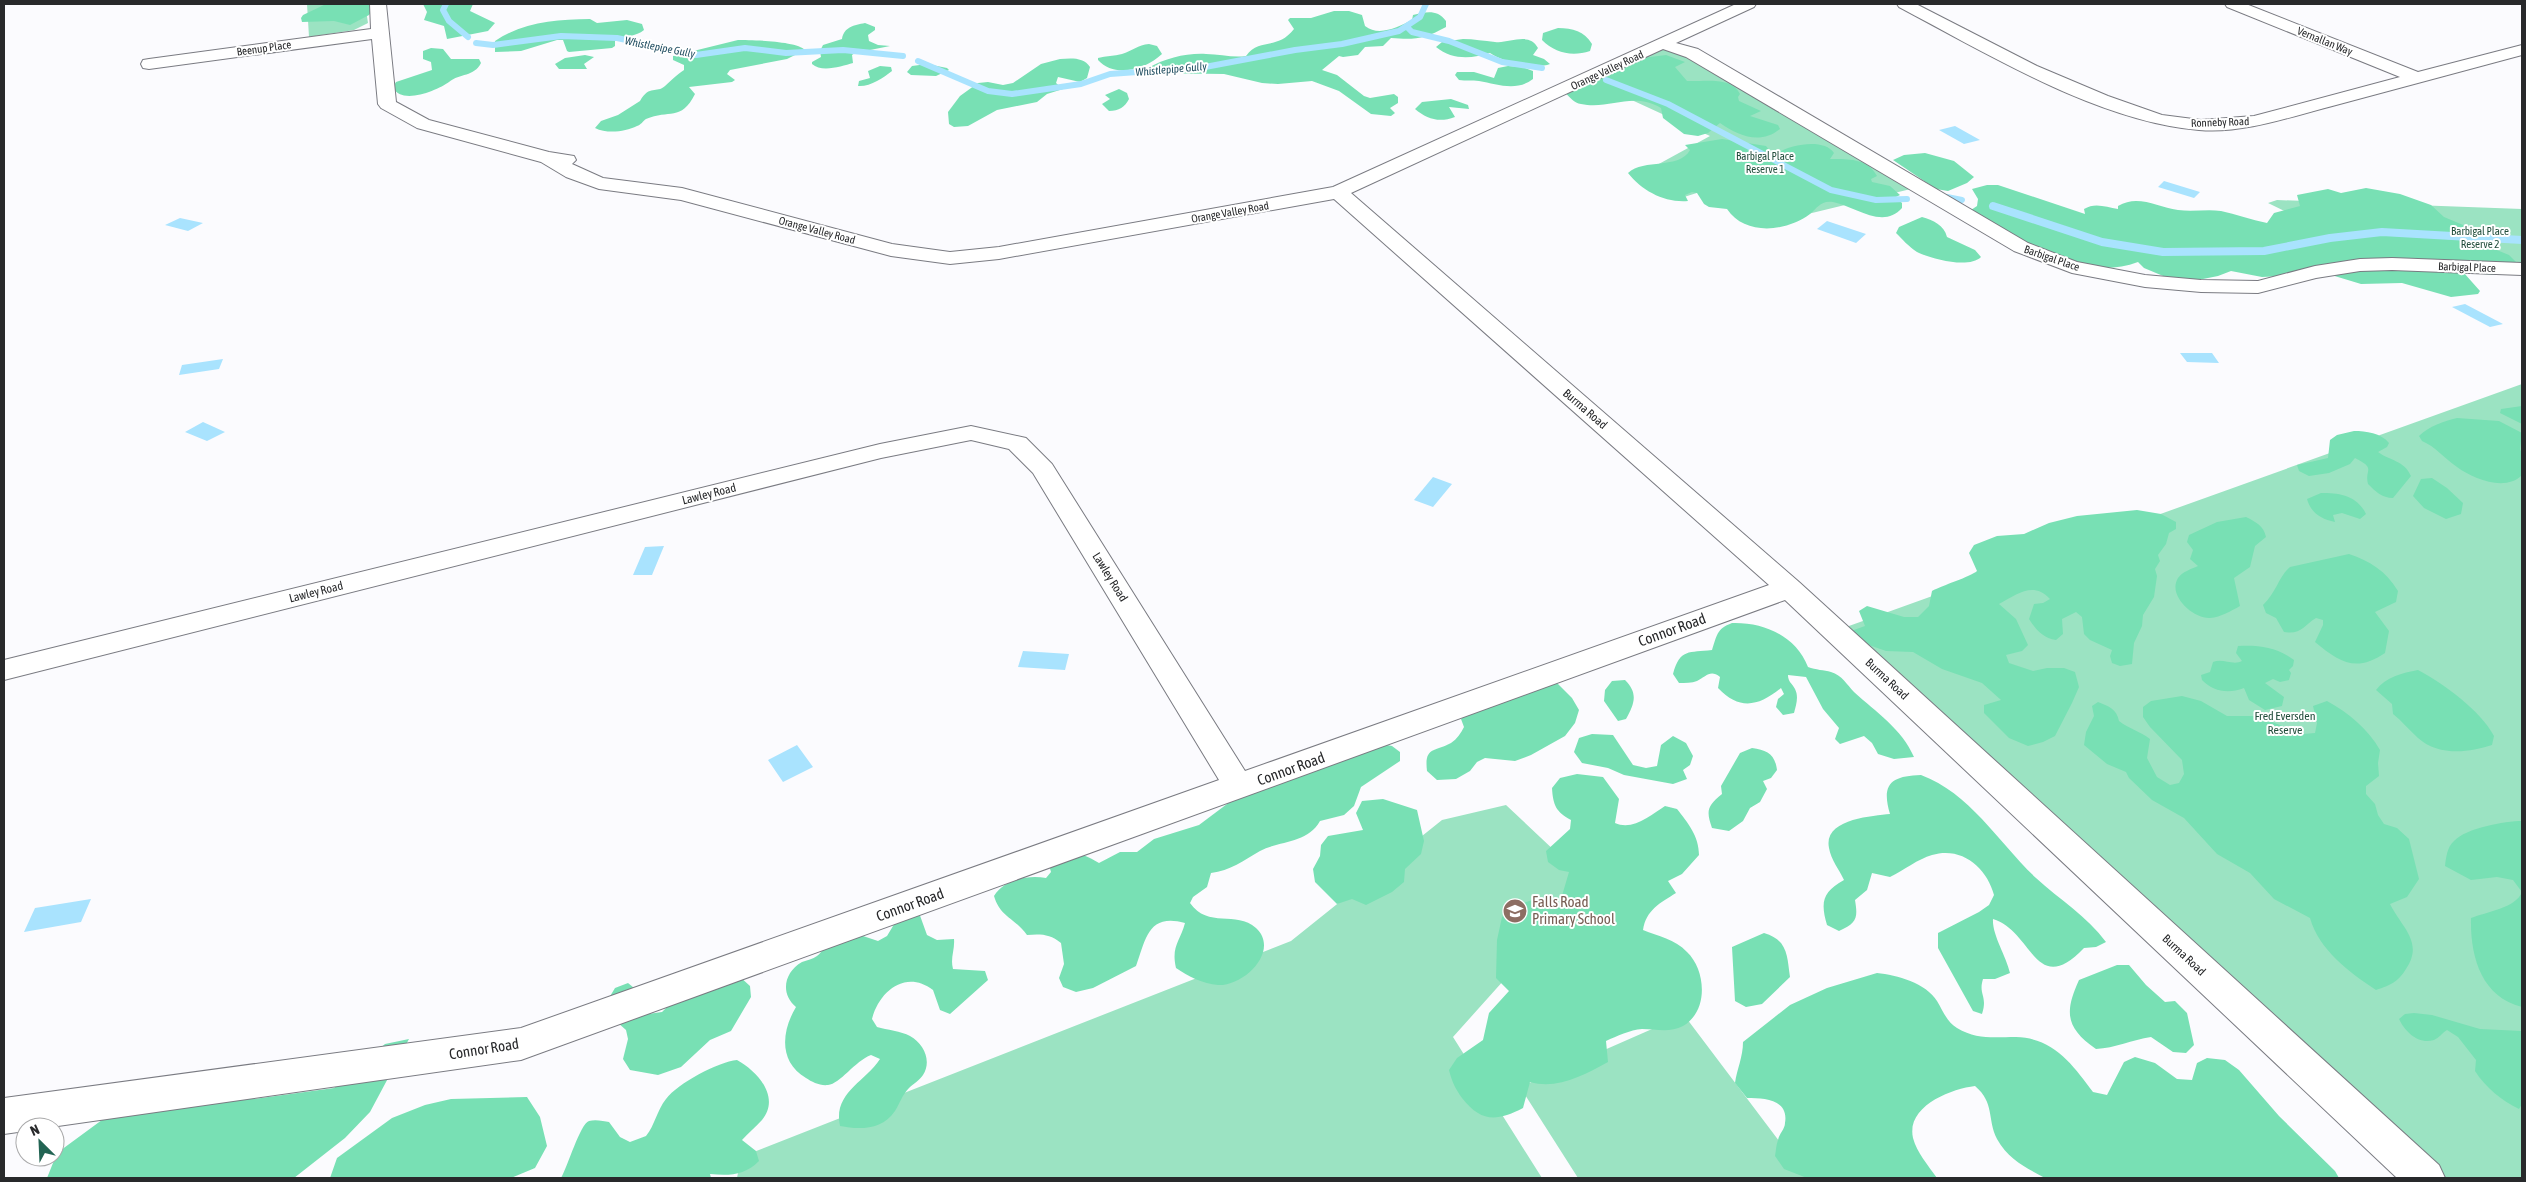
<svg xmlns="http://www.w3.org/2000/svg" width="2526" height="1182" font-family="'Asap Condensed',sans-serif">
<rect width="100%" height="100%" fill="#fbfbfe"/>
<path fill="#9be3c2" d="M 307,4 L 365,4 L 368,23 L 354,30 L 309,37 Z
M 1663,44 L 1692,53 L 1919,187 L 1758,226 L 1703,191 L 1681,198 L 1635,177 L 1710,136 L 1586,79 Z
M 2277,200 L 2522,209 L 2522,269 L 2392,264 L 2268,203 Z
M 2522,384 L 2522,1178 L 2425,1178 L 1835,631 Z
M 1506,805 L 1590,884 L 1453,1037 L 1542,1178 L 737,1178 L 741,1157 L 1291,941 L 1442,820 Z
M 1684,1015 L 1807,1178 L 1578,1178 L 1520,1087 Z"/>
<path fill="#78e0b4" d="M 326,4 L 373,4 L 375,6 L 369,15 L 350,25 L 334,21 L 302,22 L 301,18 L 303,15 Z
M 423,4 L 473,4 L 470,11 L 495,23 L 488,31 L 447,39 L 444,26 L 424,20 L 427,12 Z
M 1334,11 L 1349,11 L 1362,15 L 1365,26 C 1379,37 1398,27 1412,20 L 1413,15 C 1426,12 1437,9 1446,21 L 1446,27 C 1424,39 1415,40 1391,38 L 1383,46 L 1365,47 L 1358,55 L 1343,57 L 1339,56 L 1322,70 L 1337,75 L 1364,96 L 1370,98 L 1394,94 L 1398,97 L 1398,103 L 1390,108 L 1395,113 L 1391,116 L 1371,114 L 1339,91 L 1312,81 L 1278,84 L 1262,83 L 1224,74 L 1147,73 L 1148,68 C 1166,58 1186,53 1206,54 C 1220,54 1233,58 1246,56 C 1259,37 1277,51 1294,29 L 1288,20 L 1290,18 L 1311,18 Z
M 590,19 L 597,23 L 627,20 L 642,24 L 644,30 C 636,37 625,35 615,41 L 615,46 L 612,48 L 569,52 L 567,51 L 563,40 L 557,40 L 521,51 L 495,52 L 495,41 C 525,21 556,20 590,19 Z
M 865,23 L 875,27 L 875,30 L 868,35 L 869,41 L 878,45 L 890,46 L 855,53 L 852,55 L 853,63 C 842,66 822,73 812,64 L 812,62 L 821,57 L 820,51 L 823,45 L 842,39 C 844,27 854,25 865,23 Z
M 1558,28 C 1573,28 1584,31 1592,44 L 1590,51 C 1572,57 1555,53 1542,40 L 1543,33 Z
M 1463,39 C 1474,39 1484,41 1495,42 C 1509,44 1529,31 1538,48 L 1533,55 L 1544,59 L 1550,64 C 1535,70 1503,62 1490,53 C 1471,59 1452,60 1436,47 L 1442,42 Z
M 738,40 C 751,40 797,41 805,50 L 787,59 L 730,70 L 727,74 L 735,80 L 732,82 L 689,87 L 695,94 C 681,122 669,109 646,119 C 643,121 641,125 637,126 C 625,132 607,134 595,128 L 601,121 L 618,115 L 640,101 C 650,84 656,94 665,86 C 671,81 676,75 684,70 L 684,65 L 673,60 L 673,56 Z
M 1149,44 L 1157,46 L 1162,54 C 1146,69 1115,79 1098,60 L 1098,58 C 1106,56 1114,56 1122,54 C 1132,51 1138,45 1149,44 Z
M 431,48 L 443,49 L 451,59 L 479,59 L 481,63 C 474,77 460,73 449,82 C 438,90 401,106 393,87 L 396,82 L 432,70 L 431,62 L 423,59 L 423,51 Z
M 585,55 L 594,57 L 584,64 L 587,69 L 559,69 L 555,64 L 565,58 Z
M 1666,55 L 1685,62 L 1675,67 L 1687,81 C 1704,82 1731,76 1740,94 L 1738,97 L 1739,101 L 1761,111 L 1750,116 L 1778,125 L 1780,129 C 1760,145 1739,136 1720,123 L 1708,133 L 1698,136 L 1684,134 L 1663,118 L 1661,108 C 1632,91 1610,110 1581,104 C 1574,103 1570,97 1565,93 L 1615,69 L 1628,67 L 1642,58 Z
M 1060,59 C 1071,58 1084,57 1090,67 L 1087,78 L 1080,82 L 1058,77 L 1056,83 L 1063,89 L 1047,94 L 1037,102 L 997,110 L 968,126 L 954,127 L 949,124 L 948,112 L 960,96 L 978,83 L 988,82 L 1003,85 L 1013,83 L 1041,64 Z
M 927,64 L 947,68 L 949,70 L 936,76 L 911,75 L 907,72 L 912,66 Z
M 880,66 L 891,67 L 892,71 C 883,78 870,87 858,86 L 859,81 L 870,78 L 868,71 Z
M 1508,66 L 1522,67 L 1533,71 L 1533,79 C 1516,92 1497,84 1479,81 C 1472,80 1466,81 1459,80 L 1455,75 L 1457,72 L 1474,72 L 1494,78 L 1498,68 Z
M 1119,89 L 1127,93 L 1129,99 C 1125,107 1119,111 1109,111 L 1102,104 L 1110,99 L 1105,95 Z
M 1451,99 L 1468,105 L 1469,109 L 1449,107 L 1455,117 C 1439,123 1427,119 1415,109 L 1422,102 Z
M 1722,139 L 1766,146 L 1774,156 C 1785,145 1824,137 1834,153 L 1830,159 C 1847,159 1868,158 1877,176 L 1871,179 L 1872,182 L 1890,186 L 1900,195 L 1896,197 L 1902,203 L 1902,208 C 1883,230 1854,206 1833,202 C 1821,200 1817,208 1810,214 C 1786,232 1745,236 1727,209 L 1709,207 L 1704,204 L 1697,193 L 1692,192 L 1685,195 L 1688,201 C 1665,203 1642,191 1628,173 C 1644,158 1679,170 1690,150 L 1685,145 Z
M 1925,153 L 1954,161 L 1974,177 L 1967,183 L 1948,191 L 1936,189 L 1893,160 L 1904,155 Z
M 1987,185 L 1998,185 L 2085,214 L 2084,209 C 2095,202 2106,207 2118,209 L 2118,206 C 2138,194 2157,207 2178,210 C 2193,212 2207,209 2221,211 C 2236,214 2251,220 2267,223 L 2274,213 L 2300,206 L 2297,195 L 2328,189 L 2341,193 L 2366,188 L 2400,194 L 2431,205 L 2444,217 L 2475,230 L 2484,239 L 2482,244 L 2509,255 L 2517,263 L 2510,273 L 2501,275 L 2464,273 L 2480,291 L 2478,294 L 2451,297 L 2402,283 L 2361,284 L 2328,274 L 2262,277 L 2231,271 L 2218,276 L 2198,280 L 2168,278 L 2144,268 L 2138,262 C 2079,284 2018,239 1971,210 L 1977,206 L 1978,199 L 1972,189 Z
M 1922,217 C 1933,220 1944,225 1947,237 L 1975,250 L 1981,257 C 1969,269 1931,259 1917,252 C 1909,247 1902,239 1896,233 L 1899,227 Z
M 2522,406 L 2522,424 L 2500,413 L 2501,409 Z
M 2457,418 L 2499,421 L 2522,433 L 2520,449 L 2522,454 L 2522,475 C 2506,492 2473,479 2457,467 C 2444,458 2436,447 2422,441 L 2419,436 C 2429,426 2444,421 2457,418 Z
M 2354,431 C 2366,431 2381,433 2389,443 L 2387,447 L 2378,452 C 2390,461 2404,460 2411,476 L 2393,498 C 2382,498 2375,491 2368,484 C 2364,469 2377,469 2355,458 L 2350,464 L 2329,473 L 2309,476 L 2299,471 L 2297,465 L 2328,458 L 2330,440 L 2337,435 Z
M 2432,478 L 2447,488 L 2463,503 L 2461,514 L 2446,519 L 2424,508 L 2413,496 L 2421,479 Z
M 2321,493 C 2339,493 2357,495 2366,514 L 2360,519 L 2342,513 L 2333,515 L 2335,522 C 2321,519 2311,513 2307,499 Z
M 2137,510 L 2161,514 L 2176,522 L 2176,529 L 2169,533 L 2166,544 L 2158,555 L 2160,561 L 2155,569 L 2157,576 L 2154,597 L 2143,615 L 2142,626 L 2134,643 L 2132,664 L 2120,666 L 2112,663 L 2110,656 L 2112,650 L 2090,640 L 2084,634 L 2082,617 L 2076,612 L 2062,619 L 2063,634 L 2056,640 C 2043,638 2036,630 2029,619 L 2034,604 L 2043,603 L 2050,599 C 2033,581 2018,594 1999,604 L 2016,619 L 2028,645 L 2022,651 L 2006,655 L 2009,663 L 2033,671 L 2047,668 L 2064,668 L 2075,672 L 2079,687 L 2072,703 L 2055,736 L 2043,742 L 2028,746 L 2009,738 L 1984,713 L 1984,705 L 2001,700 L 1982,683 L 1942,669 L 1913,652 L 1886,651 L 1866,644 L 1851,631 L 1865,626 L 1859,611 L 1867,606 L 1904,617 L 1918,617 L 1929,606 L 1932,591 C 1943,585 1970,577 1977,571 L 1969,553 L 1974,545 L 1997,536 L 2024,534 L 2049,523 L 2077,516 Z
M 2246,517 C 2256,522 2264,526 2266,537 L 2255,546 L 2250,567 L 2234,578 L 2240,606 C 2231,611 2221,617 2210,618 C 2194,619 2167,596 2178,578 C 2182,572 2191,569 2198,566 L 2190,559 L 2193,550 L 2187,542 L 2189,535 L 2217,522 Z
M 2349,554 C 2370,561 2386,571 2398,591 L 2396,602 L 2375,612 L 2389,631 L 2385,653 C 2356,673 2339,662 2315,642 L 2323,625 L 2323,620 L 2316,618 C 2303,626 2301,635 2284,632 L 2276,618 L 2266,613 L 2263,605 C 2276,593 2279,576 2290,567 Z
M 1732,623 C 1764,622 1796,636 1808,667 C 1816,670 1824,670 1831,672 C 1842,675 1847,685 1854,692 C 1876,712 1902,729 1914,757 L 1894,759 L 1878,754 L 1872,743 L 1864,736 L 1840,744 L 1835,739 L 1839,728 L 1823,709 L 1806,677 L 1788,675 C 1788,682 1792,683 1795,689 C 1799,697 1796,705 1794,713 L 1783,715 L 1776,707 L 1778,699 L 1784,694 L 1781,688 C 1759,706 1740,711 1718,688 L 1720,677 C 1710,669 1706,677 1697,681 C 1692,683 1685,683 1679,683 L 1673,674 C 1680,648 1689,653 1712,650 C 1717,636 1716,629 1732,623 Z
M 2238,646 C 2260,645 2276,647 2294,660 L 2293,666 L 2289,670 L 2291,673 L 2289,680 L 2280,682 L 2273,679 L 2265,683 L 2284,697 L 2282,706 L 2265,710 L 2249,700 L 2244,688 C 2228,694 2214,692 2202,680 L 2201,675 L 2210,672 L 2213,662 C 2223,658 2233,666 2242,661 L 2236,653 Z
M 2418,670 C 2444,684 2480,710 2494,736 L 2492,745 C 2468,753 2438,756 2418,738 C 2409,730 2402,721 2393,714 L 2392,704 L 2376,690 C 2386,677 2402,673 2418,670 Z
M 1625,680 C 1638,693 1635,703 1626,719 L 1618,721 L 1604,701 L 1605,690 L 1612,681 Z
M 1555,681 L 1572,698 L 1579,710 L 1575,723 L 1565,736 L 1531,755 L 1515,761 L 1485,758 L 1477,762 L 1470,771 L 1456,779 L 1437,780 L 1427,771 C 1424,746 1435,752 1451,743 C 1457,739 1461,733 1464,727 L 1461,719 L 1469,712 Z
M 2182,696 L 2201,701 L 2227,716 L 2257,716 L 2303,734 L 2315,733 L 2317,723 L 2313,706 L 2327,701 C 2349,713 2368,729 2380,750 L 2378,763 L 2379,776 L 2366,786 L 2366,794 L 2375,804 L 2378,815 L 2384,824 L 2397,828 L 2409,839 L 2419,879 L 2407,897 L 2390,904 C 2402,928 2424,942 2406,969 C 2398,982 2391,985 2376,990 C 2349,972 2319,950 2310,918 L 2274,899 L 2250,873 L 2217,854 L 2184,818 L 2152,800 L 2129,778 L 2126,772 L 2107,764 L 2084,745 L 2086,732 L 2094,716 L 2092,706 L 2098,702 C 2108,706 2117,709 2119,721 C 2129,729 2140,731 2150,739 L 2147,758 L 2157,777 L 2170,785 L 2179,783 L 2184,774 L 2182,760 L 2150,727 L 2143,717 L 2143,707 L 2151,701 Z
M 1592,734 L 1613,735 L 1633,765 L 1646,768 L 1657,766 L 1661,745 L 1673,736 L 1686,743 L 1693,756 L 1690,765 L 1683,770 L 1687,779 L 1673,784 L 1624,775 L 1608,768 L 1582,763 L 1574,752 L 1579,738 Z
M 1382,744 L 1392,746 L 1400,752 L 1400,761 L 1361,787 L 1354,806 L 1344,815 L 1320,821 C 1307,844 1281,840 1260,851 C 1244,860 1230,871 1211,873 L 1207,887 L 1193,897 L 1190,903 C 1208,929 1236,910 1256,928 C 1280,950 1245,986 1218,985 C 1203,984 1188,976 1176,968 C 1171,946 1180,942 1185,923 C 1148,913 1146,939 1136,966 L 1093,988 L 1076,992 L 1063,987 L 1059,978 L 1064,964 L 1061,943 C 1050,934 1041,934 1027,935 C 1015,918 1000,917 994,896 C 1005,879 1028,875 1046,878 L 1051,872 L 1049,865 C 1074,853 1074,849 1099,863 L 1120,852 L 1137,852 L 1154,839 L 1199,825 L 1235,798 Z
M 1752,748 C 1767,750 1775,754 1777,770 L 1771,778 L 1763,781 L 1767,789 L 1760,802 L 1750,808 L 1743,821 L 1729,831 L 1712,828 C 1706,811 1707,806 1722,794 L 1721,786 L 1740,753 Z
M 1577,774 L 1603,777 L 1619,799 L 1615,823 C 1633,831 1651,815 1665,806 L 1677,809 C 1688,823 1699,836 1699,855 L 1682,874 L 1668,881 L 1676,893 C 1660,903 1646,910 1643,930 C 1658,936 1675,939 1687,952 C 1706,970 1709,1011 1683,1026 C 1670,1033 1656,1029 1642,1029 C 1630,1030 1617,1036 1606,1041 L 1608,1062 C 1584,1075 1557,1090 1530,1082 L 1523,1108 C 1496,1122 1481,1122 1462,1098 C 1455,1088 1452,1082 1449,1070 L 1457,1058 L 1483,1040 L 1489,1013 L 1509,991 L 1496,978 L 1497,940 L 1502,917 C 1518,902 1539,895 1561,899 L 1569,872 L 1559,870 L 1548,862 L 1546,851 L 1570,829 L 1571,820 C 1556,812 1553,805 1552,788 L 1560,778 Z
M 1921,775 C 1970,793 1999,843 2036,878 C 2060,900 2087,916 2106,942 L 2096,947 L 2084,948 C 2035,999 2033,931 1993,919 C 1992,935 2006,955 2010,973 L 1995,979 L 1983,979 C 1978,995 1988,995 1982,1014 L 1973,1011 L 1938,948 L 1938,933 L 1979,912 L 1989,905 L 1994,895 C 1987,868 1962,846 1932,855 C 1918,859 1904,870 1890,877 L 1872,873 L 1867,890 L 1855,900 C 1858,918 1857,923 1839,931 L 1827,925 C 1820,901 1823,892 1844,880 C 1839,869 1831,860 1829,848 C 1823,819 1872,816 1890,814 C 1881,784 1891,776 1921,775 Z
M 1383,799 L 1417,810 L 1424,841 L 1421,854 L 1405,869 L 1404,882 L 1392,892 L 1366,905 L 1352,899 L 1337,904 L 1315,882 L 1313,869 L 1320,856 L 1321,845 L 1328,836 L 1363,830 L 1356,813 L 1362,801 Z
M 2522,821 L 2522,1007 C 2481,997 2470,956 2471,918 C 2486,912 2516,908 2522,892 L 2513,880 L 2497,877 L 2471,880 L 2445,866 C 2446,858 2447,847 2454,841 C 2466,828 2505,821 2522,821 Z
M 918,910 L 927,935 L 937,940 L 954,939 C 955,950 950,958 953,969 L 985,971 L 988,980 L 950,1014 L 940,1010 L 933,990 C 906,969 879,991 872,1019 L 877,1027 C 887,1030 901,1031 910,1036 C 924,1044 932,1061 923,1075 C 920,1080 913,1084 909,1088 C 902,1095 900,1103 895,1111 C 882,1130 860,1130 840,1126 C 833,1093 864,1083 880,1059 L 871,1055 C 855,1061 840,1084 828,1085 C 820,1086 812,1082 806,1078 C 779,1062 781,1032 796,1007 C 780,994 784,972 802,962 C 807,960 813,959 817,956 C 820,954 822,950 825,947 C 833,941 848,937 857,934 L 878,941 L 887,936 L 899,916 Z
M 1764,933 C 1788,940 1787,956 1790,977 L 1762,1004 L 1746,1007 L 1735,1001 L 1732,947 Z
M 2117,965 L 2129,965 L 2146,985 L 2165,1002 L 2175,1001 L 2187,1013 L 2194,1045 L 2186,1053 L 2173,1052 L 2151,1037 C 2132,1040 2115,1048 2096,1049 C 2066,1028 2064,1013 2079,980 Z
M 1877,973 C 1897,975 1926,983 1937,1001 C 1943,1011 1947,1022 1957,1028 C 1977,1040 1994,1037 2016,1037 C 2054,1038 2073,1065 2093,1092 L 2107,1095 L 2124,1062 L 2135,1057 L 2155,1063 L 2177,1079 L 2192,1080 L 2197,1063 L 2207,1058 L 2225,1060 L 2239,1070 L 2279,1116 L 2335,1171 L 2339,1178 L 2045,1178 C 2025,1167 2009,1160 1997,1139 C 1987,1119 1995,1103 1975,1086 C 1951,1089 1906,1106 1913,1138 C 1917,1153 1928,1165 1937,1178 L 1807,1178 L 1784,1169 L 1775,1156 C 1776,1151 1776,1145 1778,1140 C 1779,1134 1785,1129 1785,1123 C 1789,1099 1764,1098 1747,1098 L 1735,1083 C 1737,1069 1743,1057 1743,1042 L 1790,1005 L 1827,988 Z
M 739,976 L 750,986 L 751,997 L 731,1031 L 710,1040 L 681,1067 L 658,1075 L 630,1070 L 623,1059 L 628,1039 L 626,1030 L 617,1022 L 609,998 L 615,988 L 628,983 C 639,992 647,1000 648,1014 L 662,1012 L 669,1005 Z
M 2414,1013 L 2432,1015 L 2480,1029 L 2522,1031 L 2522,1104 L 2519,1109 C 2501,1100 2486,1088 2475,1071 L 2476,1060 L 2458,1037 L 2447,1030 C 2442,1033 2439,1038 2434,1040 C 2419,1045 2405,1032 2399,1019 L 2405,1014 Z
M 409,1039 L 370,1112 L 345,1138 L 294,1178 L 47,1178 L 57,1153 L 106,1117 L 235,1083 L 254,1099 L 334,1088 L 385,1044 Z
M 737,1060 C 757,1071 781,1097 762,1120 C 756,1127 748,1133 742,1140 L 756,1151 L 759,1161 C 745,1175 730,1176 710,1174 L 711,1178 L 561,1178 C 568,1166 580,1124 589,1121 C 595,1119 604,1121 609,1122 L 620,1137 L 630,1142 L 646,1136 C 655,1125 657,1110 666,1099 C 678,1083 718,1062 737,1060 Z
M 527,1097 L 540,1117 L 547,1146 L 535,1168 L 511,1178 L 330,1178 L 337,1158 L 392,1118 L 425,1105 L 451,1099 Z"/>
<path fill="#a9e3fe" d="M 1955,126 L 1980,140 L 1964,144 L 1939,130 Z
M 2164,181 L 2200,192 L 2194,198 L 2158,187 Z
M 180,218 L 203,223 L 188,231 L 165,225 Z
M 1827,221 L 1866,234 L 1856,243 L 1817,229 Z
M 2465,304 L 2503,324 L 2490,327 L 2452,307 Z
M 2180,353 L 2212,353 L 2219,363 L 2187,362 Z
M 223,359 L 219,369 L 179,375 L 182,365 Z
M 203,422 L 225,432 L 207,441 L 185,432 Z
M 1433,477 L 1452,484 L 1433,507 L 1414,500 Z
M 664,546 L 652,575 L 633,575 L 645,547 Z
M 1023,651 L 1069,654 L 1065,670 L 1018,667 Z
M 797,745 L 813,767 L 783,782 L 768,760 Z
M 91,899 L 81,922 L 24,932 L 35,908 Z"/>
<g fill="none" stroke-linecap="round" stroke-linejoin="round">
<path stroke="#a9e3fe" stroke-width="6" d="M 446,4 L 443,10 L 449,21 L 468,37
M 1407,27 L 1412,32 L 1449,41 L 1502,62 L 1542,68
M 476,43 L 493,45 L 561,36 L 617,38 L 696,55 L 745,48 L 786,53 L 843,50 L 903,56
M 918,61 L 988,91 L 1012,94 L 1081,84 L 1110,74 L 1205,67 L 1295,50 L 1342,44 L 1399,31 L 1420,17 L 1426,4
M 1606,80 L 1668,104 L 1831,190 L 1876,200 L 1907,199
M 1947,197 L 1962,200"/>
<path stroke="#a9e3fe" stroke-width="8" d="M 1993,206 L 2102,242 L 2163,252 L 2264,251 L 2330,238 L 2382,232 L 2522,240"/>
<defs>
<path id="minor" d="M 370,4 L 386,4 L 396,102 L 429,120 L 549,152 L 574,156 L 576,160 L 572,164 L 603,178 L 682,188 L 892,244 L 950,252 L 999,247 L 1333,187 L 1736,4 L 1756,4 L 1754,7 L 1676,43 L 1698,49 L 2028,243 L 2077,262 L 2145,275 L 2201,280 L 2258,281 L 2315,266 L 2360,259 L 2392,258 L 2522,263 L 2522,275 L 2392,270 L 2360,271 L 2316,278 L 2258,293 L 2201,292 L 2145,287 L 2072,273 L 2014,251 L 1686,57 L 1663,49 L 1351,193 L 1799,582 L 2439,1165 L 2445,1178 L 2397,1178 L 1785,600 L 521,1060 L 51,1127 L 25,1127 L 25,1131 L 4,1134 L 4,1098 L 521,1028 L 1219,780 L 1033,473 L 1009,449 L 971,440 L 881,458 L 4,680 L 4,660 L 880,444 L 971,426 L 1026,438 L 1052,464 L 1245,771 L 1769,585 L 1334,199 L 999,259 L 950,264 L 891,256 L 681,200 L 599,189 L 566,177 L 541,162 L 417,128 L 381,108 L 378,104 L 372,39 L 149,69 L 143,68 L 141,64 L 143,60 L 149,59 L 371,29 Z
M 1897,4 L 1916,4 L 2037,66 L 2108,96 L 2162,115 L 2201,120 L 2254,116 L 2400,77 L 2227,7 L 2225,4 L 2246,4 L 2418,72 L 2522,45 L 2522,55 C 2460,72 2398,88 2336,105 C 2292,116 2245,134 2199,130 C 2099,122 1988,54 1899,7 Z"/>
</defs>
<use href="#minor" stroke="#7a7b82" stroke-width="2"/>
<use href="#minor" fill="#fff" fill-rule="evenodd"/>
</g>
<defs>
<symbol id="school-disc" viewBox="-11 -11 22 22"><circle r="9.5" fill="#8d6e63" stroke="#fff"/><path d="M0-5L7-2L0 1L-7-2ZM-4 1L0 2.5L4 1V4Q0 6-4 4Z" fill="#fff"/></symbol>
</defs>
<g fill-rule="evenodd">
<use href="#school-disc" x="1501" y="897" width="28" height="28"/>
</g>
<g text-anchor="middle" stroke-width="4" stroke-linejoin="round" paint-order="stroke">
<g font-size="11" fill="#28292b" stroke="#fff">
<text transform="translate(2325 41) rotate(22)" y="4">Vernallan Way</text>
<text transform="translate(264 48) rotate(-8)" y="4">Beenup Place</text>
<text transform="translate(1607 70) rotate(-25)" y="4">Orange Valley Road</text>
<text transform="translate(2220 122) rotate(-2)" y="4">Ronneby Road</text>
<text transform="translate(1230 212) rotate(-10)" y="4">Orange Valley Road</text>
<text transform="translate(817 230) rotate(15)" y="4">Orange Valley Road</text>
<text transform="translate(2052 258) rotate(19)" y="4">Barbigal Place</text>
<text transform="translate(2467 267) rotate(2)" y="4">Barbigal Place</text>
</g>
<g font-size="11" font-style="italic" fill="#224f62" stroke="#fff">
<text transform="translate(660 47) rotate(11)" y="4">Whistlepipe Gully</text>
<text transform="translate(1171 69) rotate(-5)" y="4">Whistlepipe Gully</text>
</g>
<g font-size="11" fill="#214d3b" stroke="#fff">
<text x="1765" y="160">Barbigal Place<tspan x="1765" dy="13">Reserve 1</tspan></text>
<text x="2480" y="235">Barbigal Place<tspan x="2480" dy="13">Reserve 2</tspan></text>
</g>
<g font-size="12" fill="#28292b" stroke="#fff">
<text transform="translate(1585 409) rotate(41)" y="4">Burma Road</text>
<text transform="translate(709 494) rotate(-14)" y="4">Lawley Road</text>
<text transform="translate(1110 577) rotate(58)" y="4">Lawley Road</text>
<text transform="translate(316 592) rotate(-14)" y="4">Lawley Road</text>
<text transform="translate(1887 679) rotate(43)" y="4">Burma Road</text>
<text transform="translate(2184 955) rotate(43)" y="4">Burma Road</text>
</g>
<g font-size="12" fill="#214d3b" stroke="#fff">
<text x="2285" y="720">Fred Eversden<tspan x="2285" dy="14">Reserve</tspan></text>
</g>
<g font-size="15" fill="#28292b" stroke="#fff">
<text transform="translate(1672 630) rotate(-20)" y="5">Connor Road</text>
<text transform="translate(1291 769) rotate(-20)" y="5">Connor Road</text>
<text transform="translate(910 905) rotate(-20)" y="5">Connor Road</text>
<text transform="translate(484 1049) rotate(-9)" y="5">Connor Road</text>
</g>
<g font-size="15" fill="#785e54" stroke="#fff" text-anchor="start">
<text x="1532" y="907">Falls Road<tspan x="1532" dy="17">Primary School</tspan></text>
</g>
</g>
<rect width="2526" height="1182" fill="none" stroke="#28292b" stroke-width="10"/>
<g transform="translate(40 1142) rotate(336)"><circle r="24" fill="#ffffff" stroke="#a9a9aa"/>
<path d="M0-4L9 19L0 12L-9 19Z" fill="#226453"/>
<text y="-8" font-size="14" font-weight="bold" text-anchor="middle" fill="#28292b">N</text>
</g>
</svg>
